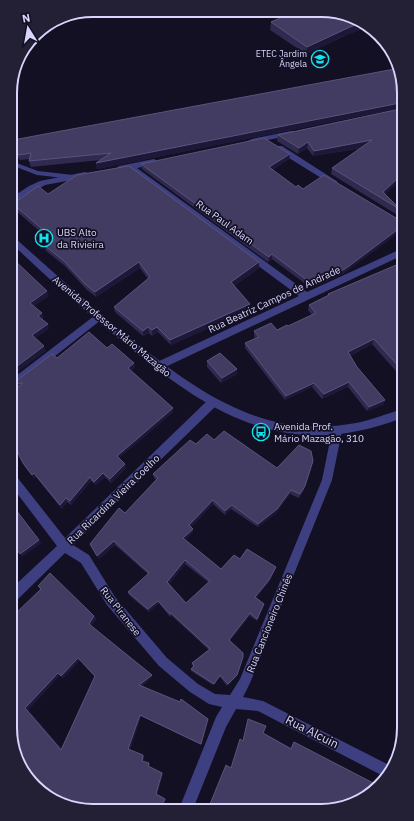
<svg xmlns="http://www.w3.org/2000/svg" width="414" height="821" font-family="'IBM Plex Sans',sans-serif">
<rect width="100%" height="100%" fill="#131024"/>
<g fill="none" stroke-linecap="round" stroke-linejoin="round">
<path fill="#3e3f80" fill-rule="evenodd" d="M 11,161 L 38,171 L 73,175 L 76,177 L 73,179 L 37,175 L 11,165 Z"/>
<path fill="#3e3f80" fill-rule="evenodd" d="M 291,131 L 294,131 L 294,135 L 252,143 L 248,141 L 252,139 Z
M 276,146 L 282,146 L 338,182 L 334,185 L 331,184 L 276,150 Z
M 154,159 L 158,162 L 157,164 L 137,168 L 307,292 L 401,249 L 401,256 L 161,369 L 155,369 L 153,366 L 155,363 L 299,296 L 129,170 L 119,172 L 115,169 L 119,166 Z
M 85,172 L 88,173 L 88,177 L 45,185 L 11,205 L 11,198 L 29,186 L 40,181 Z
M 98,313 L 103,317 L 101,320 L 18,385 L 12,385 L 12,379 Z
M 212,399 L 216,400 L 217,403 L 216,406 L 73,545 L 89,555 L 115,597 L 167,658 L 198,684 L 215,694 L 230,695 L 240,679 L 322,480 L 332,431 L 333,428 L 337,427 L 341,428 L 342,431 L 332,480 L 250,683 L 243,697 L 263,701 L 391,766 L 387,778 L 258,711 L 236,709 L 226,727 L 193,809 L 179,809 L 216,717 L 222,707 L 209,704 L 190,692 L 159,666 L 107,605 L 81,563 L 65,553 L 17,600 L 14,602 L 13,587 L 57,546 L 13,488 L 13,475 L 17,477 L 65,538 L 208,400 Z"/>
<path fill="#3e3f80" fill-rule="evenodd" d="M 12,237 L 15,238 C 55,274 95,309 136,343 C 203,395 266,440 356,423 C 372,420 386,414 402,409 L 402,418 C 290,461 216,418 130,348 C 89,315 50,280 12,244 Z"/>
</g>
<path fill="#302a50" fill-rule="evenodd" d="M 337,12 L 368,27 L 349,34 L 306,54 L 270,30 L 271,22 Z
M 400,68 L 400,108 L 97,169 L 96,163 L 101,160 L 31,167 L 29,161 L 30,159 L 20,160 L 16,155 L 14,149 Z
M 400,109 L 400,184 L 398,182 L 385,194 L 401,210 L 399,216 L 331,174 L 332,168 L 362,148 L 313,156 L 307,148 L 298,154 L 277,141 L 278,135 Z
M 290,154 L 289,159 L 272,170 L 296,187 L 401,221 L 401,231 L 344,273 L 311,288 L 272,259 L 268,262 L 142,169 L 141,164 Z
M 48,194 L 259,268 L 234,286 L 250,304 L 249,310 L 171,345 L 158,332 L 152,336 L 149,333 L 143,336 L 115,312 L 114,307 L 148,279 L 140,268 L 96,297 L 86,289 L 65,266 L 46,251 L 45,246 L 52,242 L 15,210 L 13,204 Z
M 401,263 L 402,378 L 372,344 L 350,356 L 357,367 L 385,400 L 383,405 L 367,411 L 348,387 L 322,399 L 312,387 L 285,400 L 245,348 L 245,343 L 255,338 L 254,336 L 254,331 L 277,330 L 288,326 L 312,315 L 308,310 L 309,305 L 327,296 L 328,294 Z
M 107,348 L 134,363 L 135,367 L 131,371 L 173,408 L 173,412 L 119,458 L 125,464 L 126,468 L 111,483 L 105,477 L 96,485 L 91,481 L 71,505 L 67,502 L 62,509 L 36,477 L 34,478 L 25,467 L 19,454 L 13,448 L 12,392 L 16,388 L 14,389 L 12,386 L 12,384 L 57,358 Z
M 207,361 L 237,369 L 237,374 L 221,383 L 207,367 Z
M 214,440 L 304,490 L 299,498 L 290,494 L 276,513 L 258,527 L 231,509 L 225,515 L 213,504 L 191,527 L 193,529 L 193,532 L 185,540 L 221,569 L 240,559 L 275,570 L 268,583 L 256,598 L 264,604 L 257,621 L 250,616 L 230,640 L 242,659 L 236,677 L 227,686 L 220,677 L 213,685 L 191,671 L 191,669 L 193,666 L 192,663 L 209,650 L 171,615 L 170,617 L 159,603 L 149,612 L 129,595 L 128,592 L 148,574 L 115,545 L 99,559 L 90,544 L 125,513 L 156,480 L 154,478 L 153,474 L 196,444 ZM 185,564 L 208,582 L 186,603 L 169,584 Z
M 38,586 L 94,616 L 96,619 L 91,626 L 152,677 L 142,686 L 208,719 L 201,745 L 141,716 L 130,750 L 144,756 L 143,761 L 150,764 L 149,766 L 163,773 L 157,794 L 166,799 L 161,809 L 82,810 L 14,754 L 41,590 ZM 80,660 L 95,677 L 62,749 L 28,710 L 60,675 L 63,678 Z
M 248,719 L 263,733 L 291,748 L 293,743 L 294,742 L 377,785 L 231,768 L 243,741 Z"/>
<path fill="#1d1837" d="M 361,23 L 368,27 L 349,34 L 306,54 L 307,47 L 350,27 Z
M 400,103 L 400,108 L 97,169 L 96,163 Z
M 372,140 L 371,146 L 313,156 L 314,151 Z
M 308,142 L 307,148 L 298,154 L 299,148 Z
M 290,154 L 289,159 L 268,172 L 269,167 Z
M 400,176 L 398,182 L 382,198 L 383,192 Z
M 401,227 L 401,231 L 344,273 L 311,288 L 312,284 Z
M 272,254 L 272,259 L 268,262 L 269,257 Z
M 139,262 L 140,268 L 96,297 L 95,292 Z
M 259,262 L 259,268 L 231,288 L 231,282 Z
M 47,291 L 49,296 L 32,308 L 30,303 Z
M 250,304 L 249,310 L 171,345 L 170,340 Z
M 42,313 L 44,318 L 40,321 L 38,316 Z
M 48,324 L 49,329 L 34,339 L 32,335 Z
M 148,327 L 149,333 L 143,336 L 143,331 Z
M 157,327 L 158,332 L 152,336 L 152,330 Z
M 374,339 L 372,344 L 347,357 L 348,352 Z
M 44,346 L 46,351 L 12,376 L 12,370 Z
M 134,363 L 135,367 L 129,373 L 128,368 Z
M 237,369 L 237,374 L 221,383 L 222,378 Z
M 349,382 L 348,387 L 322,399 L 324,394 Z
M 314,383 L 312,387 L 285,400 L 286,396 Z
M 385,400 L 383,405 L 367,411 L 369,407 Z
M 173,408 L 173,412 L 118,459 L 117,456 Z
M 313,461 L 304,490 L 299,498 L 300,494 Z
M 125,464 L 126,468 L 111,483 L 110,479 Z
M 34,473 L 36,477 L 34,478 L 32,475 Z
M 103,473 L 105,477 L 96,485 L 94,482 Z
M 90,477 L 91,481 L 71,505 L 70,501 Z
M 291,490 L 290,494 L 276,513 L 258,527 L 258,524 Z
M 66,498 L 67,502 L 62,509 L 60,505 Z
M 213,500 L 213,504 L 190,529 L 189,525 Z
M 232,505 L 231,509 L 225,515 L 225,511 Z
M 193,529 L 193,532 L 184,542 L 183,538 Z
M 39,540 L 42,543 L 22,557 L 20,554 Z
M 114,541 L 115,545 L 99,559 L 97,556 Z
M 185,560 L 185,564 L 168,585 L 167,582 Z
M 276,567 L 275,570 L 268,583 L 255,600 L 255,597 Z
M 158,601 L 159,603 L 149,612 L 148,609 Z
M 250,613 L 250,616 L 229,642 L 229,640 Z
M 94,616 L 96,619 L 90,627 L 89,624 Z
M 78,658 L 80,660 L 63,678 L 61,676 Z
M 242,659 L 236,677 L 227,686 L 228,684 Z
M 58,673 L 60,675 L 28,710 L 63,751 L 61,750 L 25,708 Z
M 152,675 L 152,677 L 140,687 L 139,685 Z
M 140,715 L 141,716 L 130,750 L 128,749 Z
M 162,773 L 163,773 L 157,794 L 166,799 L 161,809 L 160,809 L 156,794 Z"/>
<path fill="#423c62" stroke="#59547a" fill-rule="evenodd" d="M 296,11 L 337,12 L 361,23 L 350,27 L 307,47 L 271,22 Z
M 400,68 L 400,103 L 96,163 L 111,153 L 29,161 L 31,153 L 19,155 L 14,149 L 13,140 Z
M 400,109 L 400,177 L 400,176 L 383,192 L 401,210 L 332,168 L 372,140 L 314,151 L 308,142 L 299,148 L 278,135 Z
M 264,138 L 290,154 L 269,167 L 296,187 L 298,185 L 303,189 L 324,175 L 401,221 L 401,227 L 345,269 L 312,284 L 272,254 L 269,257 L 141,164 Z
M 129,166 L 259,262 L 231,282 L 250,304 L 170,340 L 157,327 L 152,330 L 148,327 L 143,331 L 114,307 L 150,277 L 139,262 L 95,292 L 85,284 L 64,261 L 45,246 L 55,240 L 13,204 L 38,186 L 48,194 L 77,175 Z
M 12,258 L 47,291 L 30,303 L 42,313 L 38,316 L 48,324 L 32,335 L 44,346 L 12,370 Z
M 401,263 L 402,370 L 374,339 L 348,352 L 357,367 L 385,400 L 369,407 L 349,382 L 324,394 L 314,383 L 286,396 L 245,343 L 259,337 L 254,331 L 271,323 L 277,330 L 287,325 L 288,326 L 316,313 L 309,305 L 329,295 L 328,294 Z
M 89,332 L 107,348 L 112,344 L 134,363 L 128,368 L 173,408 L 117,456 L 125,464 L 110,479 L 103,473 L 94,482 L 90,477 L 70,501 L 66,498 L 60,505 L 34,473 L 32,475 L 23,463 L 17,451 L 13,446 L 12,392 L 23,383 L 12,384 L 52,354 L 57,358 Z
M 220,353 L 237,369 L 222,378 L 207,361 Z
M 224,431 L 277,468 L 299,445 L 311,451 L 313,461 L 305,486 L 300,494 L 291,490 L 277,509 L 258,524 L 232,505 L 225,511 L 213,500 L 189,525 L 193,529 L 183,538 L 221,569 L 234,555 L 240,559 L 247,549 L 276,567 L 269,580 L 255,597 L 264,604 L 257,619 L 250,613 L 229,640 L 243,653 L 243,657 L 237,675 L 228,684 L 220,675 L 214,684 L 191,669 L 194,666 L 192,663 L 210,649 L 171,613 L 170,614 L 158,601 L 148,609 L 128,592 L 149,573 L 114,541 L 97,556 L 90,544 L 119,508 L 125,513 L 158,478 L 153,474 L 190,440 L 196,444 L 207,434 L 214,440 ZM 185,560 L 210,581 L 186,603 L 167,582 Z
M 13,506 L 39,540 L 20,554 L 13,544 Z
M 50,573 L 94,616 L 89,624 L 152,675 L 139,685 L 180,702 L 181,699 L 208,719 L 201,744 L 140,715 L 128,749 L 143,755 L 142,761 L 149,763 L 148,766 L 162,773 L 156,794 L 165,799 L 160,809 L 82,810 L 38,791 L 14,754 L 14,615 L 41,589 L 38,586 ZM 78,658 L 95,676 L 61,750 L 25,708 L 58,673 L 61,676 Z
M 248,719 L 266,726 L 263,733 L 291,749 L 294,742 L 377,785 L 347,807 L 208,809 L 226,765 L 231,768 L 240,739 L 243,741 Z"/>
<defs>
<symbol id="university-ring" viewBox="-11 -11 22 22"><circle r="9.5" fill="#131024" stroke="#10e2ee" stroke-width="1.5"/><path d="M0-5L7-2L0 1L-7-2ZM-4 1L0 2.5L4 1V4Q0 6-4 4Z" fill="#10e2ee"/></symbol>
<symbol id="hospital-ring" viewBox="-11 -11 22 22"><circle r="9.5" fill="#131024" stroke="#10e2ee" stroke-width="1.5"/><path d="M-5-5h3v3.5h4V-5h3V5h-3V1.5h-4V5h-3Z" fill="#10e2ee"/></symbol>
<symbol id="bus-ring" viewBox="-11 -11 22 22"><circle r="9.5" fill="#131024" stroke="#10e2ee" stroke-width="1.5"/><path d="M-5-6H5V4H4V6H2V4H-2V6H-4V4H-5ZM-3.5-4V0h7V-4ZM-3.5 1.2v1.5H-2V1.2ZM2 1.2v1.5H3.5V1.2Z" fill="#10e2ee"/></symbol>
</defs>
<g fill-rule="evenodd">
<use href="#university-ring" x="310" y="49" width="20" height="20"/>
<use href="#hospital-ring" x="34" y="228" width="20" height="20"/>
<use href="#bus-ring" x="251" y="422" width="20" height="20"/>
</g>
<g text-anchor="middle" stroke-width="3.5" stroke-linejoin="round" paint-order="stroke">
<g font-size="9" fill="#d8d6fc" stroke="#131024" text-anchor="end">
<text x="307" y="57">ETEC Jardim<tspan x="307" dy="10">Ângela</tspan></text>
</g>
<g font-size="10" fill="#d8d6fc" stroke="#131024">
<text transform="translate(225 222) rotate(36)" y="4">Rua Paul Adam</text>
<text transform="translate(274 299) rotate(-25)" y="4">Rua Beatriz Campos de Andrade</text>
<text transform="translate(112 326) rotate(40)" y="4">Avenida Professor Mário Mazagão</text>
<text transform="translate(113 499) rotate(-44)" y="4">Rua Ricardina Vieira Coelho</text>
<text transform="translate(121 611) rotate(52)" y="4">Rua Piranese</text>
<text transform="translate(269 623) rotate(-68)" y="4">Rua Cancioneiro Chinês</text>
</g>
<g font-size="10" fill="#d8d6fc" stroke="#131024" text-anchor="start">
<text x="57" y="236">UBS Alto<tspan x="57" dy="12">da Rivieira</tspan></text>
<text x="274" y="430">Avenida Prof.<tspan x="274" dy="12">Mário Mazagão, 310</tspan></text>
</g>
<g font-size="12" fill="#d8d6fc" stroke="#131024">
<text transform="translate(312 732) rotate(27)" y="4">Rua Alcuin</text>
</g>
</g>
<path d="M0 0H414V821H0ZM93 17H321A76 76 0 0 1 397 93V728A76 76 0 0 1 321 804H93A76 76 0 0 1 17 728V93A76 76 0 0 1 93 17Z" fill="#232035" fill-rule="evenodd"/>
<path fill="none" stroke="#d8d6fc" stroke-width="2" d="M93 17H321A76 76 0 0 1 397 93V728A76 76 0 0 1 321 804H93A76 76 0 0 1 17 728V93A76 76 0 0 1 93 17Z"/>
<g transform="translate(28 28) rotate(349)" stroke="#131024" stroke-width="3" paint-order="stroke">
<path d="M0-3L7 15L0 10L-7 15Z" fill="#d8d6fc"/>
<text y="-6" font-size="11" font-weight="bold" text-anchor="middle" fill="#d8d6fc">N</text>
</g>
</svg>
